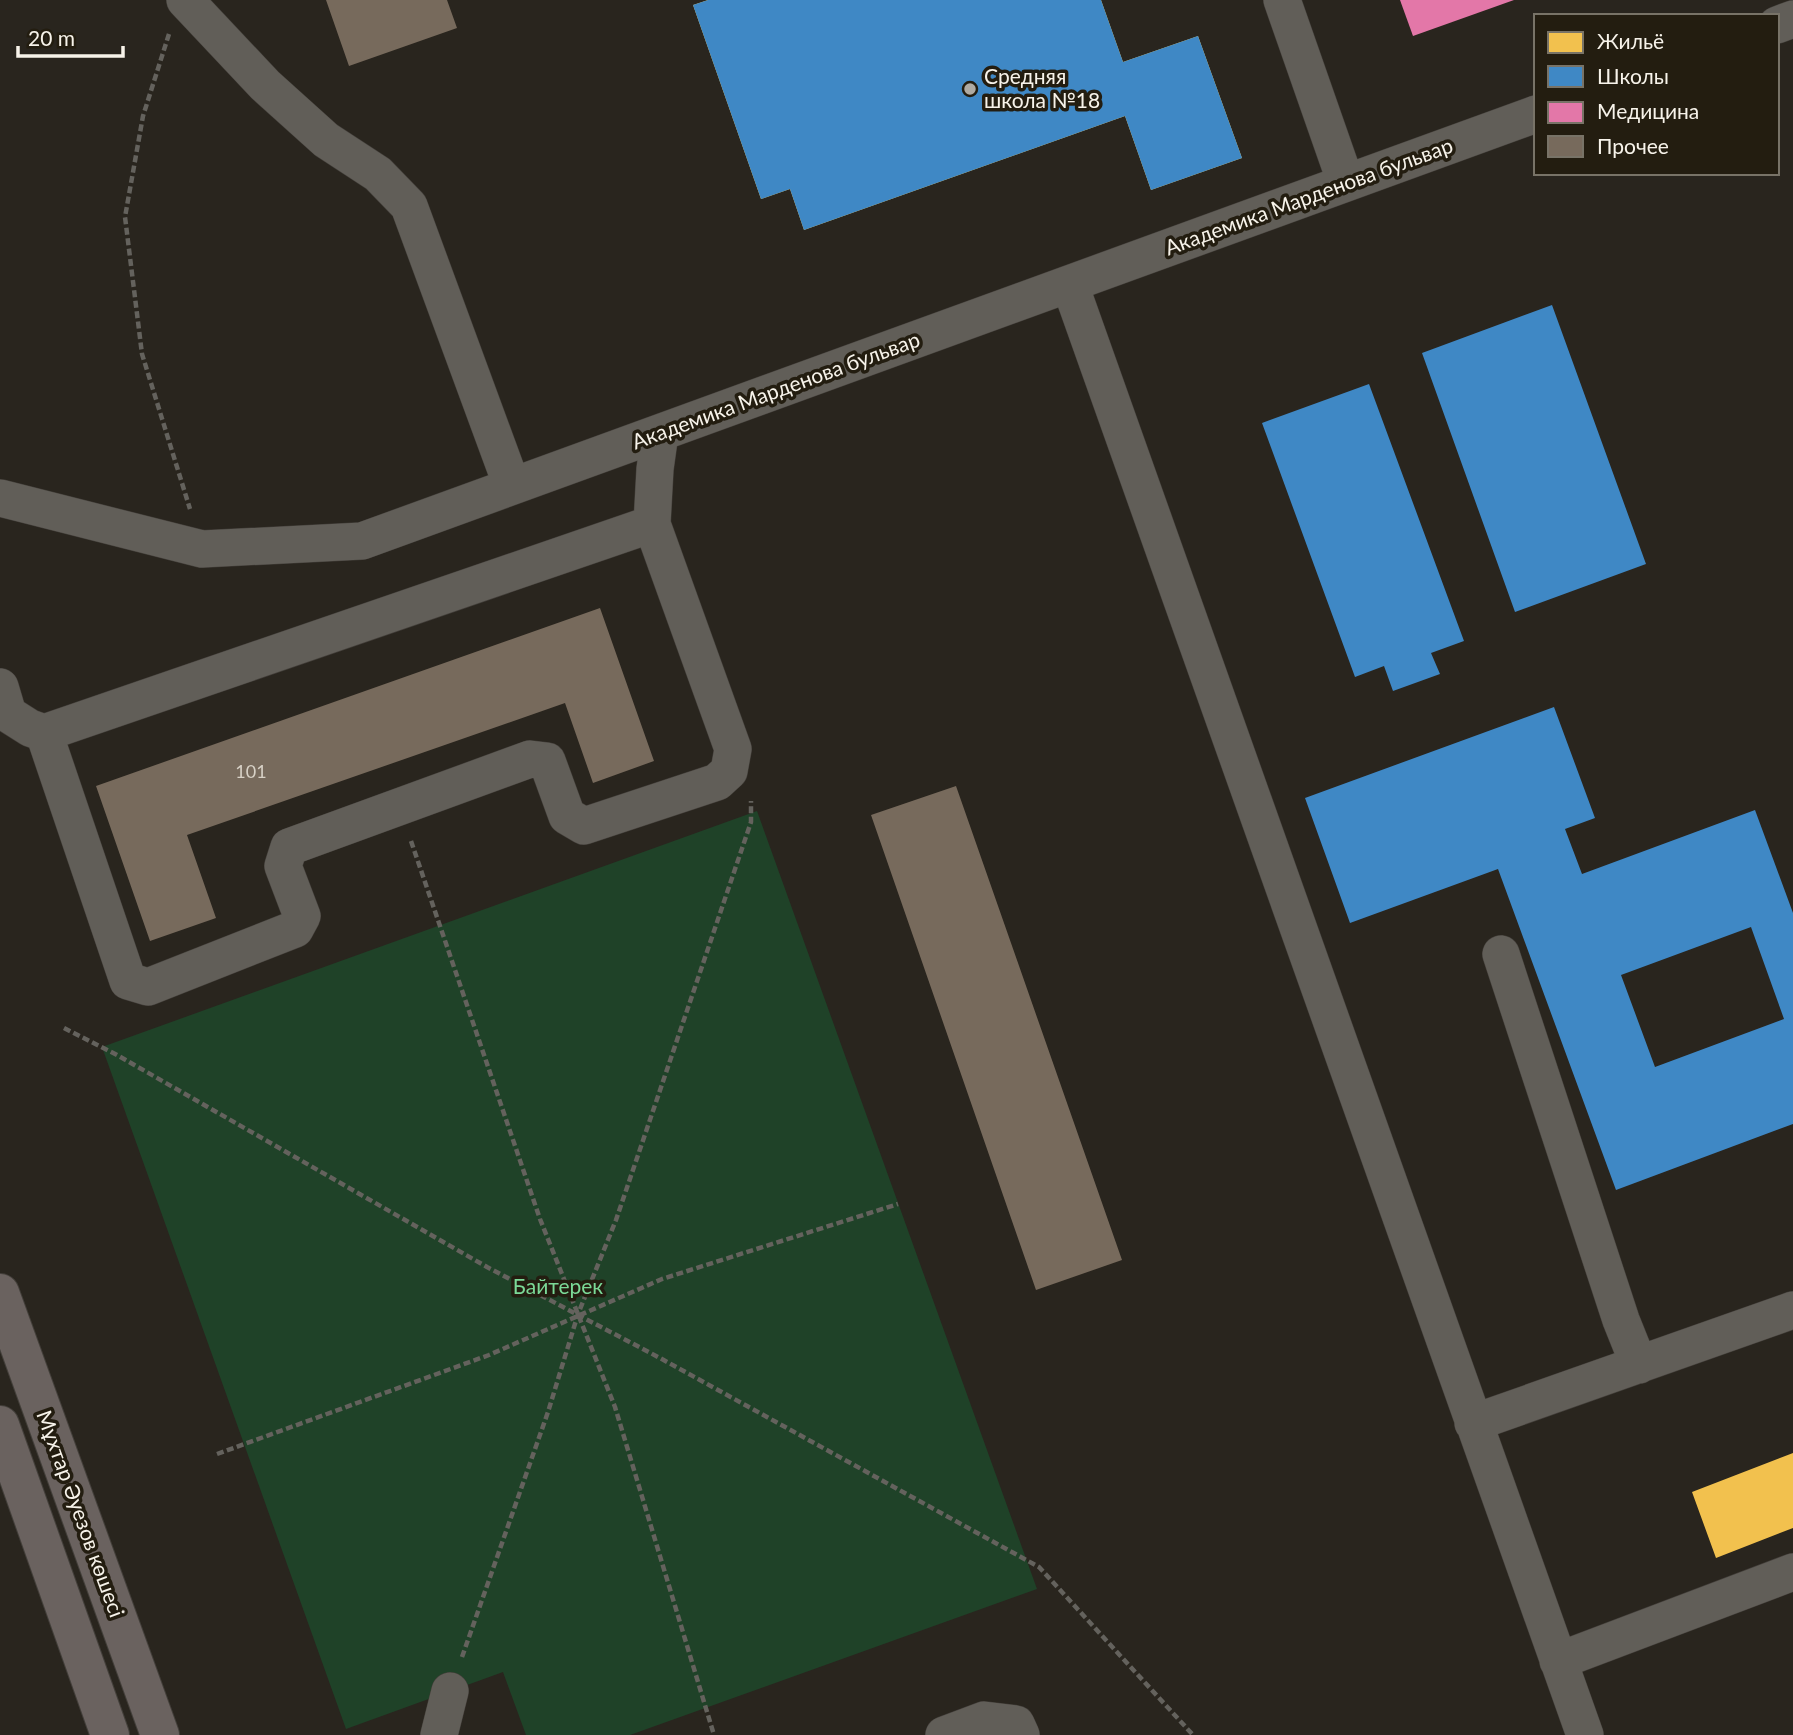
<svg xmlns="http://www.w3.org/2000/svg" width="1793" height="1735" font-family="Lato,sans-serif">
<rect width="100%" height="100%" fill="#29251e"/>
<path fill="#1f4228" d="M 757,811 L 1037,1589 L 630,1735 L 526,1735 L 503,1672 L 346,1729 L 102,1047 Z"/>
<path fill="#f2c14e" d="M 708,0 L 829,0 L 878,137 L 1035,80 L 1007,0 L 1101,0 L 1123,62 L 1198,36 L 1242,158 L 1151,190 L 1125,116 L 804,230 L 790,189 L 761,199 L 693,5 Z
M 1793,1453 L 1793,1528 L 1716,1558 L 1692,1492 Z"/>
<path fill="#3f88c5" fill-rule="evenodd" d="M 708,0 L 1101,0 L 1123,62 L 1198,36 L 1242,158 L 1151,190 L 1125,116 L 804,230 L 790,189 L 761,199 L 693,5 Z
M 1552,305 L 1646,564 L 1515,612 L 1422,353 Z
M 1369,384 L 1464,641 L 1431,653 L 1440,674 L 1393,691 L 1384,666 L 1355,677 L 1262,423 Z
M 1554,707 L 1595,818 L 1565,829 L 1582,874 L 1755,810 L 1793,913 L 1793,1124 L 1616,1190 L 1498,869 L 1350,923 L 1305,798 ZM 1751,927 L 1784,1019 L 1655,1067 L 1621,975 Z"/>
<path fill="#e377a8" d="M 1400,0 L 1514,0 L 1413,36 Z"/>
<path fill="#776a5c" d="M 326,0 L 447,0 L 457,28 L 349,66 Z
M 600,608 L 654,761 L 593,783 L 565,703 L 187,835 L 216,918 L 150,941 L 96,786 Z
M 956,786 L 1122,1260 L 1036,1290 L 871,815 Z"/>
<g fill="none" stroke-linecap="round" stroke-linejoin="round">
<defs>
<path id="minor" d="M 185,0 L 265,85 L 326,140 L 378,174 L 409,206 L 512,486
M 1282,0 L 1346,183
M 1777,25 L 1793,19
M 1070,285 L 1585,1735
M 0,498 L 202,549 L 362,541 L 1536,114
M 0,687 L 8,714 L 30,728 L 44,733 L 128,981 L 148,987 L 295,929 L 302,916 L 283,866 L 289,847 L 530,759 L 547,761 L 567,816 L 584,826 L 717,782 L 729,771 L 733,749 L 652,524 L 655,469 L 660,433
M 44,733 L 652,524
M 1501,954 L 1621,1320 L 1639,1365
M 1473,1423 L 1793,1310
M 1558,1661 L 1793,1572
M 439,1735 L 450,1691
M 944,1735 L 984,1720 L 1016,1724 L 1021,1735"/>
<path id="major" d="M 0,1293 L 160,1735
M 0,1425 L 110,1735"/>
</defs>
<use href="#minor" stroke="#433f3a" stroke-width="38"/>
<use href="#major" stroke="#433f3a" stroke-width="40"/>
<path stroke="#64625d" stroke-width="4.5" stroke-dasharray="7 3.5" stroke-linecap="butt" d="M 169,34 L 143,116 L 125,217 L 142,354 L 190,509
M 411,841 L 540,1219 L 615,1407 L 714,1735
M 64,1028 L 117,1055 L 487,1267 L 660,1358 L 1039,1567 L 1193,1735
M 217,1454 L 489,1355 L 662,1279 L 898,1204
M 462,1657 L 548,1412 L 578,1314 L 616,1220 L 751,822 L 751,801"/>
<use href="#minor" stroke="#615e58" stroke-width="37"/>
<use href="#major" stroke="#6a625f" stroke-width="38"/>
</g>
<circle fill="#afaba3" stroke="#231d10" stroke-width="2.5" cx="970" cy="89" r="7"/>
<g text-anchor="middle" stroke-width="7" stroke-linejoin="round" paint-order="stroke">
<g font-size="18" fill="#d7d1c6">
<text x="251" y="778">101</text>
</g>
<g font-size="21" fill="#f7f3ea" stroke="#231d10" text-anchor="start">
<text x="984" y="84">Средняя<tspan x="984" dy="24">школа №18</tspan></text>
</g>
<g font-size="21" fill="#f7f3ea" stroke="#231d10">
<text transform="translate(1309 197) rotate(-20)" y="7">Академика Марденова бульвар</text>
<text transform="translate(776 391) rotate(-20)" y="7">Академика Марденова бульвар</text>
<text transform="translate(80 1514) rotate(70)" y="7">Мұхтар Әуезов көшесі</text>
</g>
<g font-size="21" fill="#7bd997" stroke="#231d10">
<text x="558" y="1294">Байтерек</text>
</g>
</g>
<rect x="1534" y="14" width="245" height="161" fill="#231d10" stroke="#787367" stroke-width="2"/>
<rect x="1548" y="32" width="35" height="21" fill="#f2c14e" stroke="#787367" stroke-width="2"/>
<text x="1597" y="49" font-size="21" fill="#f7f3ea">Жильё</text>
<rect x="1548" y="66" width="35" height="21" fill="#3f88c5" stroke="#787367" stroke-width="2"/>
<text x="1597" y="84" font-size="21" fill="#f7f3ea">Школы</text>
<rect x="1548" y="102" width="35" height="21" fill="#e377a8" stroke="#787367" stroke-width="2"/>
<text x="1597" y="119" font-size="21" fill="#f7f3ea">Медицина</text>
<rect x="1548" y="136" width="35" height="21" fill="#776a5c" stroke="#787367" stroke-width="2"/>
<text x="1597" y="154" font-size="21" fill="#f7f3ea">Прочее</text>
<path d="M18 46v10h105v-10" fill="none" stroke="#f7f3ea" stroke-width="3.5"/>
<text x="28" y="46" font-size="21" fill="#f7f3ea" stroke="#231d10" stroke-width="5" paint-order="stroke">20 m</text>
</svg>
